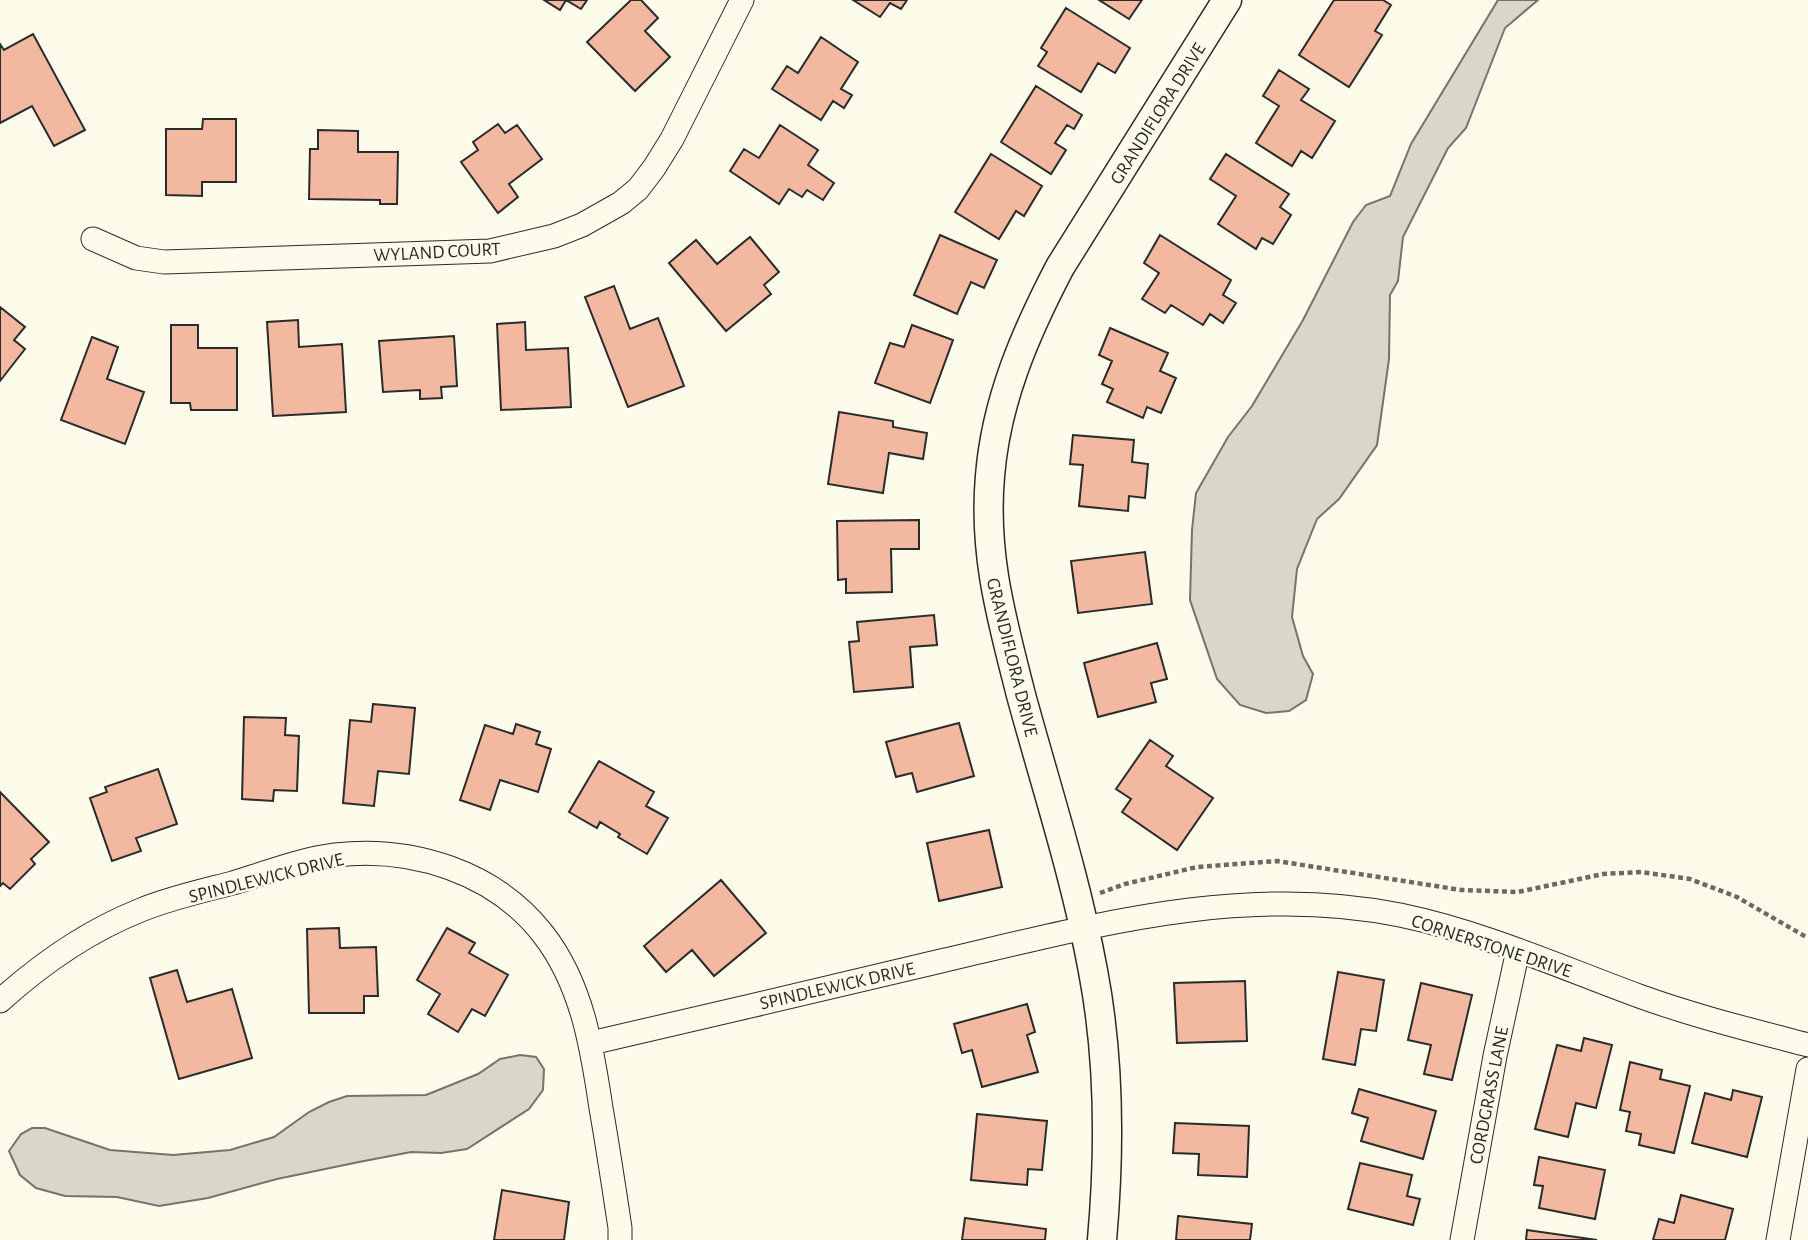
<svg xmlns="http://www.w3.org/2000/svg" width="1808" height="1240" font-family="'Alegreya Sans',sans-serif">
<rect width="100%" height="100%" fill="#fdfbea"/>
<path fill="#d8d7c9" stroke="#74746e" stroke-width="2" d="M 1498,0 L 1538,0 L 1505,28 L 1466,128 L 1448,148 L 1403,237 L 1398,281 L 1390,295 L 1389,359 L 1377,445 L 1339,499 L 1317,519 L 1297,569 L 1292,617 L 1303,656 L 1313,674 L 1306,700 L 1289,711 L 1266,713 L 1240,705 L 1217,679 L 1190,600 L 1192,530 L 1196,493 L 1228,437 L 1252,406 L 1303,320 L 1353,222 L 1366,205 L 1390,196 L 1411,144 Z
M 520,1055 L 536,1057 L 544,1069 L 543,1090 L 529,1109 L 467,1149 L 441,1153 L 411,1152 L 359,1162 L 277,1179 L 208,1198 L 159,1206 L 117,1197 L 65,1196 L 36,1188 L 20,1175 L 9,1151 L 21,1134 L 32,1128 L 45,1128 L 110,1150 L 173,1155 L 230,1150 L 274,1137 L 309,1112 L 329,1102 L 347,1096 L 426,1095 L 478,1074 L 500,1059 Z"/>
<path fill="#f2b8a0" stroke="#2b2b2b" stroke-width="2" d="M 544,0 L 566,0 L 560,10 Z
M 566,0 L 587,0 L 581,9 Z
M 631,0 L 641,0 L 658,18 L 645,31 L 670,57 L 635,91 L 587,42 Z
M 853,0 L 907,0 L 901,9 L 890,3 L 880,17 Z
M 1099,0 L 1142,0 L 1129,19 Z
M 1334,0 L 1383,0 L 1391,5 L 1375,31 L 1382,35 L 1349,87 L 1299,55 Z
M 1066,8 L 1130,48 L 1115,73 L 1098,63 L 1081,92 L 1038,66 L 1047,52 L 1041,48 Z
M 33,34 L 85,130 L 54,146 L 32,106 L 0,123 L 0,44 L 4,50 Z
M 821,37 L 858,62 L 841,89 L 852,95 L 844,108 L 833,101 L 821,120 L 772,89 L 787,66 L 798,73 Z
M 1279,70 L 1309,89 L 1301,100 L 1335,121 L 1312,158 L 1301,151 L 1292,166 L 1256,143 L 1279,106 L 1263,96 Z
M 1036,86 L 1082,115 L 1074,129 L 1067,125 L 1055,143 L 1066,150 L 1051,174 L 1001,142 Z
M 203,119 L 236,119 L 236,182 L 202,182 L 202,196 L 166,195 L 166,129 L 202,129 Z
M 498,124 L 505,133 L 517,125 L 542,159 L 509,184 L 518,197 L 498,213 L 461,162 L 478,150 L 473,142 Z
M 780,125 L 818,150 L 808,165 L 834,183 L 823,200 L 807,190 L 802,197 L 789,189 L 779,204 L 730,171 L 744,149 L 759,158 Z
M 318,130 L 358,131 L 358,152 L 398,152 L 397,204 L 380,204 L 380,200 L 309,199 L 310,149 L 318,149 Z
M 991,154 L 1042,186 L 1024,216 L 1016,211 L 999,239 L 955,212 Z
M 1226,154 L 1289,194 L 1280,207 L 1291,215 L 1273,244 L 1262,238 L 1256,249 L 1218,224 L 1236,196 L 1210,179 Z
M 940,235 L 997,260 L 984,288 L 971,282 L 957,314 L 914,295 Z
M 1160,235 L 1231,280 L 1223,295 L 1236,303 L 1223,323 L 1210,314 L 1203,325 L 1171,305 L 1165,313 L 1142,299 L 1159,273 L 1144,263 Z
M 750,237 L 779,272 L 764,285 L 771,294 L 726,331 L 669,263 L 696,240 L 717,264 Z
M 614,286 L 630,329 L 658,318 L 684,386 L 628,407 L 585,297 Z
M 0,307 L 25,327 L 14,340 L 25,349 L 0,381 Z
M 298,320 L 299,347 L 342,344 L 346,412 L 273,416 L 267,322 Z
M 525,322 L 526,350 L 568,348 L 571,407 L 501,410 L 497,324 Z
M 171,325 L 198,325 L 198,348 L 237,348 L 237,410 L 191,410 L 190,403 L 171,403 Z
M 912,325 L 953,340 L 930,403 L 875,383 L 890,343 L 904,347 Z
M 1110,328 L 1168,353 L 1160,371 L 1176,378 L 1161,413 L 1147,407 L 1143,418 L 1107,402 L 1113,389 L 1102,384 L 1112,361 L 1099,355 Z
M 454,336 L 457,386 L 441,387 L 442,398 L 420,399 L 420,390 L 383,392 L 379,341 Z
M 92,337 L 118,347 L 107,379 L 144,392 L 125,444 L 61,420 Z
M 839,412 L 893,421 L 893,427 L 927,433 L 923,459 L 889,453 L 883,493 L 828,484 Z
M 1073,435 L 1134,440 L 1132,462 L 1148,464 L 1145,498 L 1129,496 L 1128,511 L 1079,506 L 1083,465 L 1070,464 Z
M 919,520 L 919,549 L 891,549 L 892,592 L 846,593 L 846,579 L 838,580 L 837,521 Z
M 1145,552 L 1152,604 L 1078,613 L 1071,561 Z
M 934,615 L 937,645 L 910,647 L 913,687 L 854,692 L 849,642 L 859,641 L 857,622 Z
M 1157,643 L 1167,679 L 1151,683 L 1156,702 L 1098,717 L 1084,663 Z
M 373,704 L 415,708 L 409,774 L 378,771 L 374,806 L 343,803 L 350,720 L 371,722 Z
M 244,717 L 286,718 L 285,735 L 299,736 L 297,791 L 274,790 L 273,801 L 242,799 Z
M 959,723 L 974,776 L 917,792 L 912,773 L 896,777 L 886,742 Z
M 516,724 L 540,732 L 536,744 L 551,749 L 538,792 L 500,780 L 490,810 L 460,800 L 485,725 L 513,734 Z
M 1150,740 L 1173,756 L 1166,766 L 1213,798 L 1177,850 L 1122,812 L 1131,799 L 1116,789 Z
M 599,761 L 654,792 L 646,806 L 668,818 L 647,854 L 618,837 L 620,834 L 600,822 L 597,828 L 569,812 Z
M 158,769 L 177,824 L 136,838 L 141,851 L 112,861 L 90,798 L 107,792 L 105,787 Z
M 0,792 L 49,842 L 31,859 L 35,864 L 10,889 L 3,883 L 0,886 Z
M 989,830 L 1002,887 L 939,901 L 927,843 Z
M 721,880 L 766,933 L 714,976 L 692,950 L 666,972 L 644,946 Z
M 339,928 L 340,948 L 376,947 L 378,996 L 364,996 L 364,1013 L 309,1013 L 307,929 Z
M 447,928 L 475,943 L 469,953 L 508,975 L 485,1016 L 472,1009 L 458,1032 L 428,1014 L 440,994 L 417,980 Z
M 177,970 L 187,1002 L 232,989 L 252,1058 L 179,1079 L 150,978 Z
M 1338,972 L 1384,980 L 1376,1031 L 1361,1029 L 1355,1065 L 1323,1059 Z
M 1245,981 L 1247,1041 L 1177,1043 L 1174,983 Z
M 1421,983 L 1472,995 L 1452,1080 L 1424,1074 L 1431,1045 L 1408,1040 Z
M 1027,1004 L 1035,1032 L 1027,1035 L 1038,1072 L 982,1087 L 972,1050 L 962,1053 L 954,1024 Z
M 1584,1038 L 1612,1045 L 1596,1108 L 1576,1103 L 1568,1137 L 1535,1129 L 1557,1045 L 1581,1051 Z
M 1630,1062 L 1662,1070 L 1660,1079 L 1690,1086 L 1674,1153 L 1639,1145 L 1641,1134 L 1626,1131 L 1630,1112 L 1620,1110 Z
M 1359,1089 L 1436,1111 L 1423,1159 L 1361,1141 L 1368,1118 L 1352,1113 Z
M 1733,1090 L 1762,1097 L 1747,1157 L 1692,1143 L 1705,1093 L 1731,1100 Z
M 977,1114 L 1047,1121 L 1042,1170 L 1028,1169 L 1027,1185 L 971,1180 Z
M 1175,1123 L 1249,1126 L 1247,1177 L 1198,1175 L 1199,1154 L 1173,1153 Z
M 1539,1157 L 1605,1170 L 1595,1219 L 1539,1208 L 1543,1186 L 1534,1185 Z
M 1360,1163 L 1412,1175 L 1407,1196 L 1420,1199 L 1413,1225 L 1348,1209 Z
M 502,1190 L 569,1202 L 564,1240 L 494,1240 Z
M 1681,1195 L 1733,1209 L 1725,1240 L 1653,1240 L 1659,1219 L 1674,1223 Z
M 1178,1216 L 1252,1224 L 1250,1240 L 1176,1240 Z
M 965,1218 L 1046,1229 L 1045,1240 L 962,1240 Z
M 1527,1230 L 1597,1240 L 1526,1240 Z"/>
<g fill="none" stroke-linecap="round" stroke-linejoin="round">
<defs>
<path id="minor" d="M 93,239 L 136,258 L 164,262 L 490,251 L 554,236 L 582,225 L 621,203 L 638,189 L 654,168 L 672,139 L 742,0
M 0,1001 C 42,963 88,931 141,910 C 170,898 202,891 233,883 C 265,873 302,859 335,855 C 412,846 495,872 543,934 C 582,984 592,1047 601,1108 C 608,1148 614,1188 620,1228 L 620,1240
M 591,1043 C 708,1016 824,989 941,961 C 1092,926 1244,883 1400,915 C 1482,932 1560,967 1639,996 C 1694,1016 1751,1030 1808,1045
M 1462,1240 L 1495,1056 L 1518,950
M 1778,1240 L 1808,1069"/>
<path id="tertiary" d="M 1102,1240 C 1110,1150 1110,1060 1093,971 C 1076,878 1046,787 1021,695 C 1002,620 983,555 990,476 C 996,401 1025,334 1060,267 L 1227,0"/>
</defs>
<use href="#minor" stroke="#2b2b2b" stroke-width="25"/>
<use href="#tertiary" stroke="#2b2b2b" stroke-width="31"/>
<path stroke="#6a6964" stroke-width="4.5" stroke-dasharray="5 3.5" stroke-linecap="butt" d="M 1100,893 L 1125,884 L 1197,867 L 1277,861 L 1461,890 L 1518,892 L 1603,874 L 1641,872 L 1690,879 L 1737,897 L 1808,938"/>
<use href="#minor" stroke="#fdfbea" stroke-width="23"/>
<use href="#tertiary" stroke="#fdfbea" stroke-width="28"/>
</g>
<g text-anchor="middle" stroke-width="5" stroke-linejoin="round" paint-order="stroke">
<g font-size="19" fill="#2b2b2b" stroke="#fdfbea">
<text transform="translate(1157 113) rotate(-58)" y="7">GRANDIFLORA DRIVE</text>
<text transform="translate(437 251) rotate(-3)" y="7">WYLAND COURT</text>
<text transform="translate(1013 657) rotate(76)" y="7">GRANDIFLORA DRIVE</text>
<text transform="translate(266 877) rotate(-14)" y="7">SPINDLEWICK DRIVE</text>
<text transform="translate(1492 945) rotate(18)" y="7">CORNERSTONE DRIVE</text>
<text transform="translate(837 985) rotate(-13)" y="7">SPINDLEWICK DRIVE</text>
<text transform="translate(1488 1095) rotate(-79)" y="7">CORDGRASS LANE</text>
</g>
</g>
</svg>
